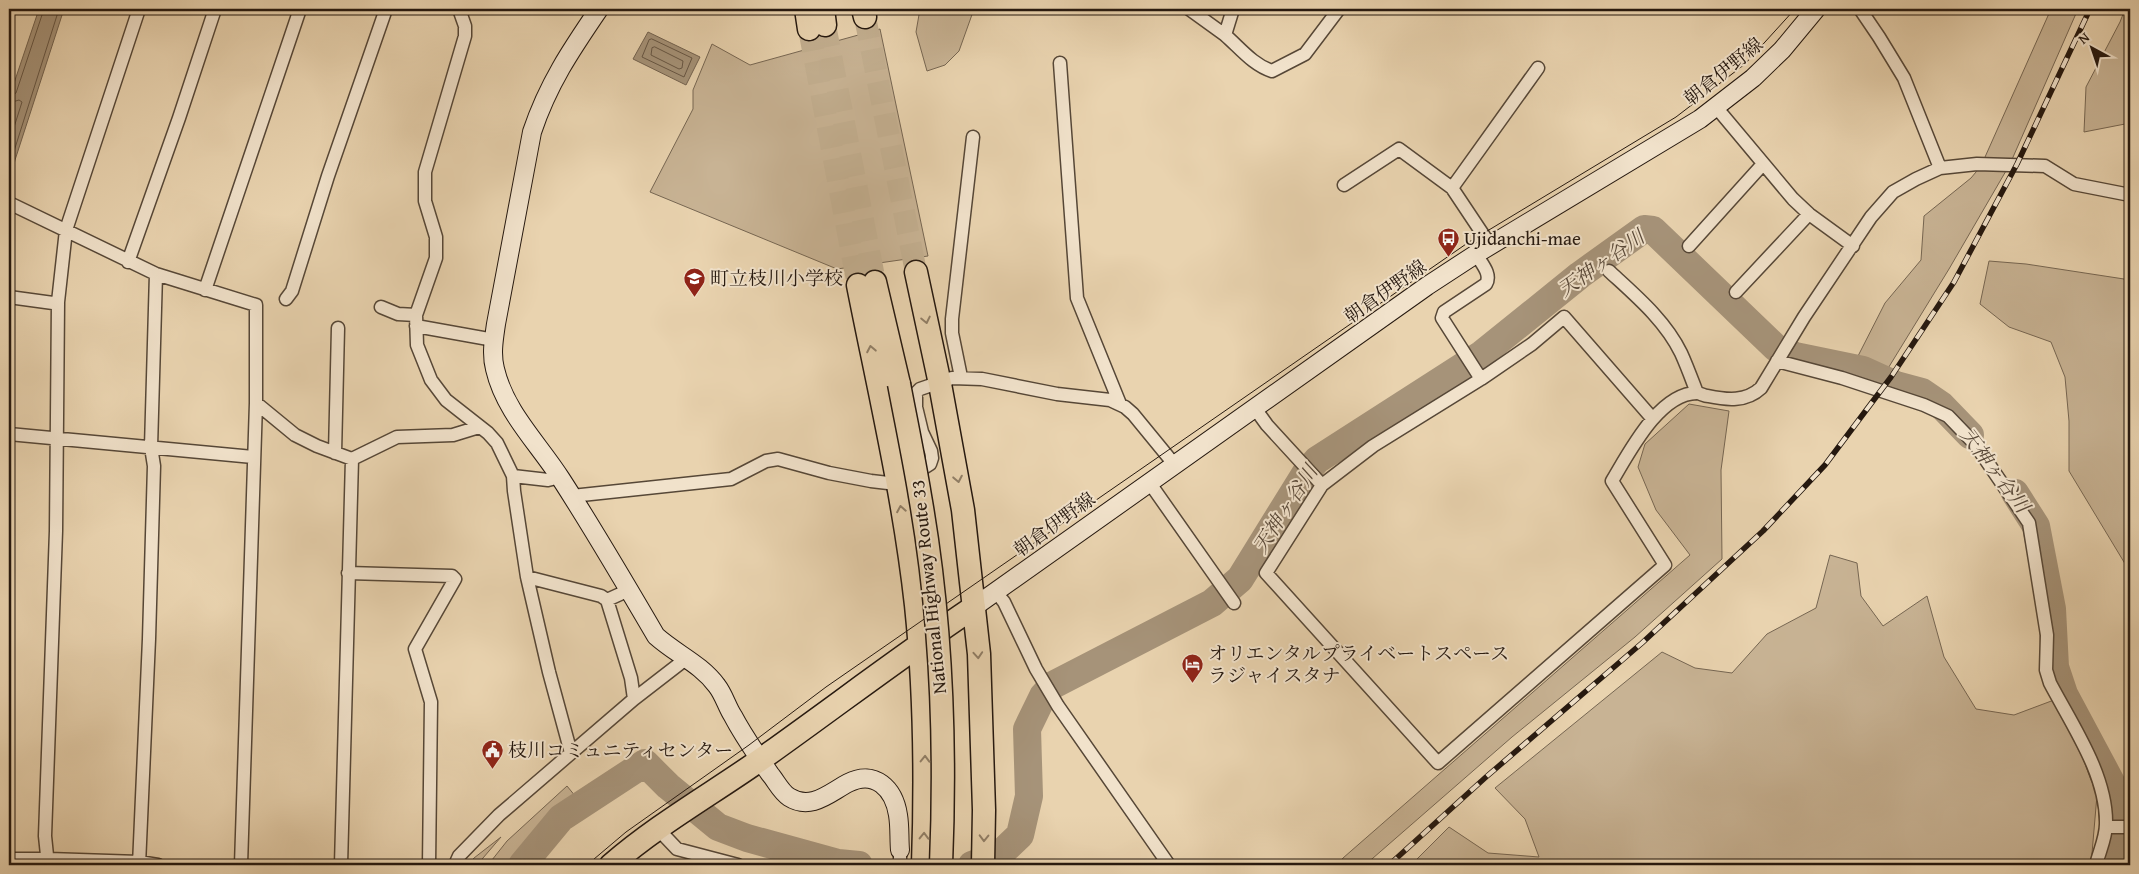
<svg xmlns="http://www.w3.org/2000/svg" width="2139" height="874" font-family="'Gentium Book Plus','Noto Serif JP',serif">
<rect width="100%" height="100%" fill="#e9d3af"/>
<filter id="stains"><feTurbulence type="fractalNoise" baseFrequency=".004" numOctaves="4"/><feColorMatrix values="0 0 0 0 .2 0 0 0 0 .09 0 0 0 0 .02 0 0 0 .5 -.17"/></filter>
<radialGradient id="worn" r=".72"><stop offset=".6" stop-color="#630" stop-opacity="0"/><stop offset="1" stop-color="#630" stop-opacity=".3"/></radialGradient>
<path fill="#c8b394" stroke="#766652" d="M 920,9 L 974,9 L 959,51 L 945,65 L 927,71 L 916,32 Z
M 2051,9 L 2078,9 L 2010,164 L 1949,269 L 1887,370 L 1857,358 L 1885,303 L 1921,260 L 1924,216 L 1971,178 L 1981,166 Z
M 2125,9 L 2130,9 L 2130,114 L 2125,124 L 2084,132 L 2086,87 L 2120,22 Z
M 880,29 L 928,256 L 837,269 L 650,192 L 693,109 L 693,90 L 712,44 L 750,65 Z
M 1989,261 L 2026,264 L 2124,279 L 2130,291 L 2130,572 L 2069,471 L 2069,421 L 2065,377 L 2051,342 L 2009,327 L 1980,304 Z
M 1689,404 L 1729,411 L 1721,470 L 1722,559 L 1635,637 L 1512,737 L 1365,865 L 1337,865 L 1343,858 L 1690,555 L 1656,510 L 1638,467 L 1645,444 Z
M 1830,555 L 1857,563 L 1861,596 L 1883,626 L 1927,596 L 1944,657 L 1976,709 L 2014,715 L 2054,700 L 2078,746 L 2097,795 L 2091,865 L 1411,865 L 1449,827 L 1488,853 L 1539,857 L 1525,819 L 1495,788 L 1662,652 L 1695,668 L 1732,673 L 1767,634 L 1816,608 Z
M 567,786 L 576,797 L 572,802 L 510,865 L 488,865 L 507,841 Z
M 501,837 L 477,865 L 468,865 L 474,858 Z"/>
<path fill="#a69379" stroke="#72624f" d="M 39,9 L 64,9 L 15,160 L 9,186 L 9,98 Z
M 648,32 L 700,57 L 686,85 L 633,59 Z"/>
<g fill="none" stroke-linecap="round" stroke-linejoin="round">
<path stroke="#665644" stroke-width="1" d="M 652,39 L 692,58 L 684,77 L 642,57 L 649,40 Z
M 655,47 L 683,61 L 682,68 L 679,69 L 651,55 L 652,48 Z
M 9,97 L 16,93 L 44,9
M 9,103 L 19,100 L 22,102 L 9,143
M 9,167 L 59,9"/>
<path stroke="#a69379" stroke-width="28" d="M 2015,493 L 2036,526 L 2052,609 L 2055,667 L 2064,694 L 2111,782 L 2120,825 L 2119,849 L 2121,865
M 522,865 L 561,818 L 645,763 L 668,786 L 718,827 L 747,838 L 838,863 L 859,865
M 972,865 L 999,855 L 1020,835 L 1029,796 L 1027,729 L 1043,696 L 1053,685 L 1212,603 L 1240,579 L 1305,474 L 1317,460 L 1482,354 L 1580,275 L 1644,229 L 1653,230 L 1776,348 L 1795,356 L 1863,370 L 1896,385 L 1922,392 L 1941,405 L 1970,435"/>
<path stroke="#c2ae8f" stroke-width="22" stroke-dasharray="22 11" stroke-linecap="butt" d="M 865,17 L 916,272
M 825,25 L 875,282
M 809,29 L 858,285"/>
<defs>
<path id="street" d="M 459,9 L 465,26 L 465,36 L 425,172 L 425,201 L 436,237 L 436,258 L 416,315 L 417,345 L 431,380 L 446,400 L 488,433 L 497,443 L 513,476 L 514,491 L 527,577 L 549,672 L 571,753
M 1189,9 L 1225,35
M 1233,9 L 1225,35 C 1240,48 1253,65 1272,71 L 1305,54 L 1339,9
M 1860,9 L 1879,37 L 1904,78 L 1940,168
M 1060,63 L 1077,298 L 1120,404
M 1716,107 L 1793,199 L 1809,214 L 1853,246
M 1344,185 L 1399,149 L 1452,188 L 1490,245
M 1452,188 L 1538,68
M 9,203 L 156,274 L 256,305 L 256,403 L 241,865
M 1689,246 L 1763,164
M 1476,254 C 1481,263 1492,274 1486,284 L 1444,312 L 1442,318 L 1481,379
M 128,262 L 179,118 L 215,9
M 1609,271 C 1635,295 1665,320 1681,353 C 1687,366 1692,380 1697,393
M 205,290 L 300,9
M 1736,292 L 1809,214
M 9,297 L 53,303 L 58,302 L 66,230 L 139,9
M 286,299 L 292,291 L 328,176 L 386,9
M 381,307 L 398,314 L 416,315
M 416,326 L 494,340
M 1777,361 L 1842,378 L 1924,405 L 1948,416 L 1975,444 L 2029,523 L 2047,635 L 2046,670 L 2050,683 C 2072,725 2107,775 2106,824 C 2106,838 2099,852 2096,865
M 961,377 L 952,333 L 952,319 L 973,137
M 256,403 L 295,435 L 317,446 L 352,459 L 397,437 L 453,435 L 479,427
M 1254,407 L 1267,425 L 1322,485
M 1652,418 L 1564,317 L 1532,344 L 1481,379 L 1373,446 L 1322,485 L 1266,573 L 1438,763 L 1665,565 L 1612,481 C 1629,453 1659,393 1697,393 C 1700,393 1704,396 1708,396 C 1727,400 1746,402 1761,388 L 1804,317 L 1871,217 L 1893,192 L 1916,179 L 1940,168 L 1977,164 L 2045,166 L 2074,184 L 2130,195
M 9,434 L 253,457
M 335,453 L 338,328
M 513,476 L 548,480 L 560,477
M 1149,482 L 1234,603
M 572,496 L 731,479 L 766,461 L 778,459 L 829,473 L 871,481 L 888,483 L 896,481 L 919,471 L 930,464 L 932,458 L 931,451 L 922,432 L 916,407 L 916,393 L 920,389 L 952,378 L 982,379 L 1057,394 L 1110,400 L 1125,407 L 1133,414 L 1174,464
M 348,573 L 452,576 L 455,579 L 415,649 L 431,702 L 429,865
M 527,577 L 601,596 L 607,600 L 629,590
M 995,591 L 1004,602 L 1036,669 L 1058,706 L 1169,865
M 607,600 L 631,678 L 634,699
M 2106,827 L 2130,827
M 657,828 L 677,849 L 738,865
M 9,861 L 15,859 L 49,859 L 139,862 L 158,865
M 48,865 L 45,836 L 56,531 L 58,302
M 139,865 L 149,639 L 154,466 L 151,447 L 156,274
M 341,865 L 352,459
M 455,865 L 459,856 L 499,815 L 634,699 L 687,658
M 900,865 L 900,850"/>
<path id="secondary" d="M 599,9 C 571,50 548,84 532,132 L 496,324 C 494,338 491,354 495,369 C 505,412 538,443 561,479 C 594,530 625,583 656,636 C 676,654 701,664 717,686 C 724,695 727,707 733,716 C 744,737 757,755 770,774 C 776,781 781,792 789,797 C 811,811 829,793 848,783 C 875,769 894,789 898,815 C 900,827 899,838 900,850
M 974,607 L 1427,286 L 1476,254 L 1700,119 L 1753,78 L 1782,50 L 1816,9"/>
<path id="highway" d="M 806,9 L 809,29
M 823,9 L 825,25
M 863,9 L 865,17
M 916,272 L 940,384 L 963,510 L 979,654 L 984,810 L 983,865
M 875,282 L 899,384
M 858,285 C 879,391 904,497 916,605 C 925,691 926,778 923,865
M 611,865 C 657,825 710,795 760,760 C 832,709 901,656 974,607"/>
</defs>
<use href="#street" stroke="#564737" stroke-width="15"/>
<use href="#secondary" stroke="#25180f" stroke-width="20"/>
<use href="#highway" stroke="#25180f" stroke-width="25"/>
<use href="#street" stroke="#f1e2cb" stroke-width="12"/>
<use href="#secondary" stroke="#f1e2cb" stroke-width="18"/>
<use href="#highway" stroke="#e9d3af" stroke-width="22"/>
<path stroke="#25180f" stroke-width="1" d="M 587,865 L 626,832 L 749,745 L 826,687 L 1469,242 L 1676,117 L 1745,64 L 1795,9"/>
<defs>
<path id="rail" d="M 1389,865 L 1486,777 L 1642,643 L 1763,531 L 1825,465 L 1891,377 L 1954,282 L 2017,164 L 2090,9"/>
</defs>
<use href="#rail" stroke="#25180f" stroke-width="5.5"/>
<use href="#rail" stroke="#f1e2cb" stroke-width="4" stroke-dasharray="11" stroke-linecap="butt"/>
<defs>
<path id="highway-bridge" d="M 899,384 C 906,421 914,459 920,496 C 941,615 946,745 941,865"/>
</defs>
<use href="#highway-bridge" stroke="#25180f" stroke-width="25" stroke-linecap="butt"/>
<use href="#highway-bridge" stroke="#e9d3af" stroke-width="22"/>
</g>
<defs><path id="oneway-chevron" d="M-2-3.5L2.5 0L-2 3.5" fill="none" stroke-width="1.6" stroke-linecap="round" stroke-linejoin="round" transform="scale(1.25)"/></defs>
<g stroke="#917f67">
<use href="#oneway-chevron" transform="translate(926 320) rotate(78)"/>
<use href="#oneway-chevron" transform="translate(871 349) rotate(-101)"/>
<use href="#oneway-chevron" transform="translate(958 479) rotate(79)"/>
<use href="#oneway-chevron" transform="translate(901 509) rotate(-100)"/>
<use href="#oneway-chevron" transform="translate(978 655) rotate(86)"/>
<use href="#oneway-chevron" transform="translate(925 759) rotate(-89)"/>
<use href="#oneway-chevron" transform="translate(924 836) rotate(-89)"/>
<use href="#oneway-chevron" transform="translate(984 838) rotate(91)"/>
</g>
<defs>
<symbol id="bus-pin" viewBox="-11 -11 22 30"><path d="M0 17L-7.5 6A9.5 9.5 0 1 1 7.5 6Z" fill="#8f2418" stroke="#f1e2cb"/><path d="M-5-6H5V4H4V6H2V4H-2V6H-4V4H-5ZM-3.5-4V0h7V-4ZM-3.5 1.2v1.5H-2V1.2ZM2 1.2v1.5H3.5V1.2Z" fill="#fff"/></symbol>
<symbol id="school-pin" viewBox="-11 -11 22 30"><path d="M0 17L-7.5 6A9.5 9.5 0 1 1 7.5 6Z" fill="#8f2418" stroke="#f1e2cb"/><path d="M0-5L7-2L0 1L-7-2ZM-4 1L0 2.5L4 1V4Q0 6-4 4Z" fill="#fff"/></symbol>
<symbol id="hotel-pin" viewBox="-11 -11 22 30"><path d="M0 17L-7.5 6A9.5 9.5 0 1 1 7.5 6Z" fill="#8f2418" stroke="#f1e2cb"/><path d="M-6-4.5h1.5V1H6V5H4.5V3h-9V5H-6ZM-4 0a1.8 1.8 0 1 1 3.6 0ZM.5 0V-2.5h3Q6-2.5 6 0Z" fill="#fff"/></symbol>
<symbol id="civic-pin" viewBox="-11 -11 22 30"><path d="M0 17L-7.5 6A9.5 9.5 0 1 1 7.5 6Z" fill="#8f2418" stroke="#f1e2cb"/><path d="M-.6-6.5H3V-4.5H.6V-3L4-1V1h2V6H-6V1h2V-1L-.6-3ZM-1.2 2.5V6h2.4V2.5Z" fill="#fff"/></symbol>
</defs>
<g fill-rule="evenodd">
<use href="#bus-pin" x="1436" y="226" width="25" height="34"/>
<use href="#school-pin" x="682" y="266" width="25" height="34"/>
<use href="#hotel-pin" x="1180" y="652" width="25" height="34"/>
<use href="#civic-pin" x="480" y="738" width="25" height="34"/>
</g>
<g text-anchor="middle" stroke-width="4" stroke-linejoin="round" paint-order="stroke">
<g font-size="19" fill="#25180f" stroke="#f1e2cb">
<text transform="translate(1723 71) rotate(-39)" y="7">朝倉伊野線</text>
<text transform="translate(1385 291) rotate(-35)" y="7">朝倉伊野線</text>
<text transform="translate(1054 524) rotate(-36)" y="7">朝倉伊野線</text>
<text transform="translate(928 587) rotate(-96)" y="7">National Highway Route 33</text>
</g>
<g font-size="19" fill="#25180f" stroke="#f1e2cb" text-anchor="start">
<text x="1464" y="245">Ujidanchi-mae</text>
<text x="710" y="285">町立枝川小学校</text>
<text x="1208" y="660">オリエンタルプライベートスペース<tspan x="1208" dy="22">ラジャイスタナ</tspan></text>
<text x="508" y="757">枝川コミュニティセンター</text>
</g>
<g font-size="20" font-style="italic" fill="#594939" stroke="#f1e2cb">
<text transform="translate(1601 263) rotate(-35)" y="7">天神ヶ谷川</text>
<text transform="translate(1995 470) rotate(53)" y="7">天神ヶ谷川</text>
<text transform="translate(1285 509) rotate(-57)" y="7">天神ヶ谷川</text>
</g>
</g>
<rect width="2139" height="874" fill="none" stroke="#e9d3af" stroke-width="30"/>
<rect x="10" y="10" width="2119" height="854" fill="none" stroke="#25180f" stroke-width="2.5"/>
<rect x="15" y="15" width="2109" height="844" fill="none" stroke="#25180f"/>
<g transform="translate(2092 48) rotate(320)" stroke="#f1e2cb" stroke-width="4" paint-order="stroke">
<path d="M0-4L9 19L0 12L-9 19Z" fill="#25180f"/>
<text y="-8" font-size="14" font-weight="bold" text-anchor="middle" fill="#25180f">N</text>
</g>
<rect width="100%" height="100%" filter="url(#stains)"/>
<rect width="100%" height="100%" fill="url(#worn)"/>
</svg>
